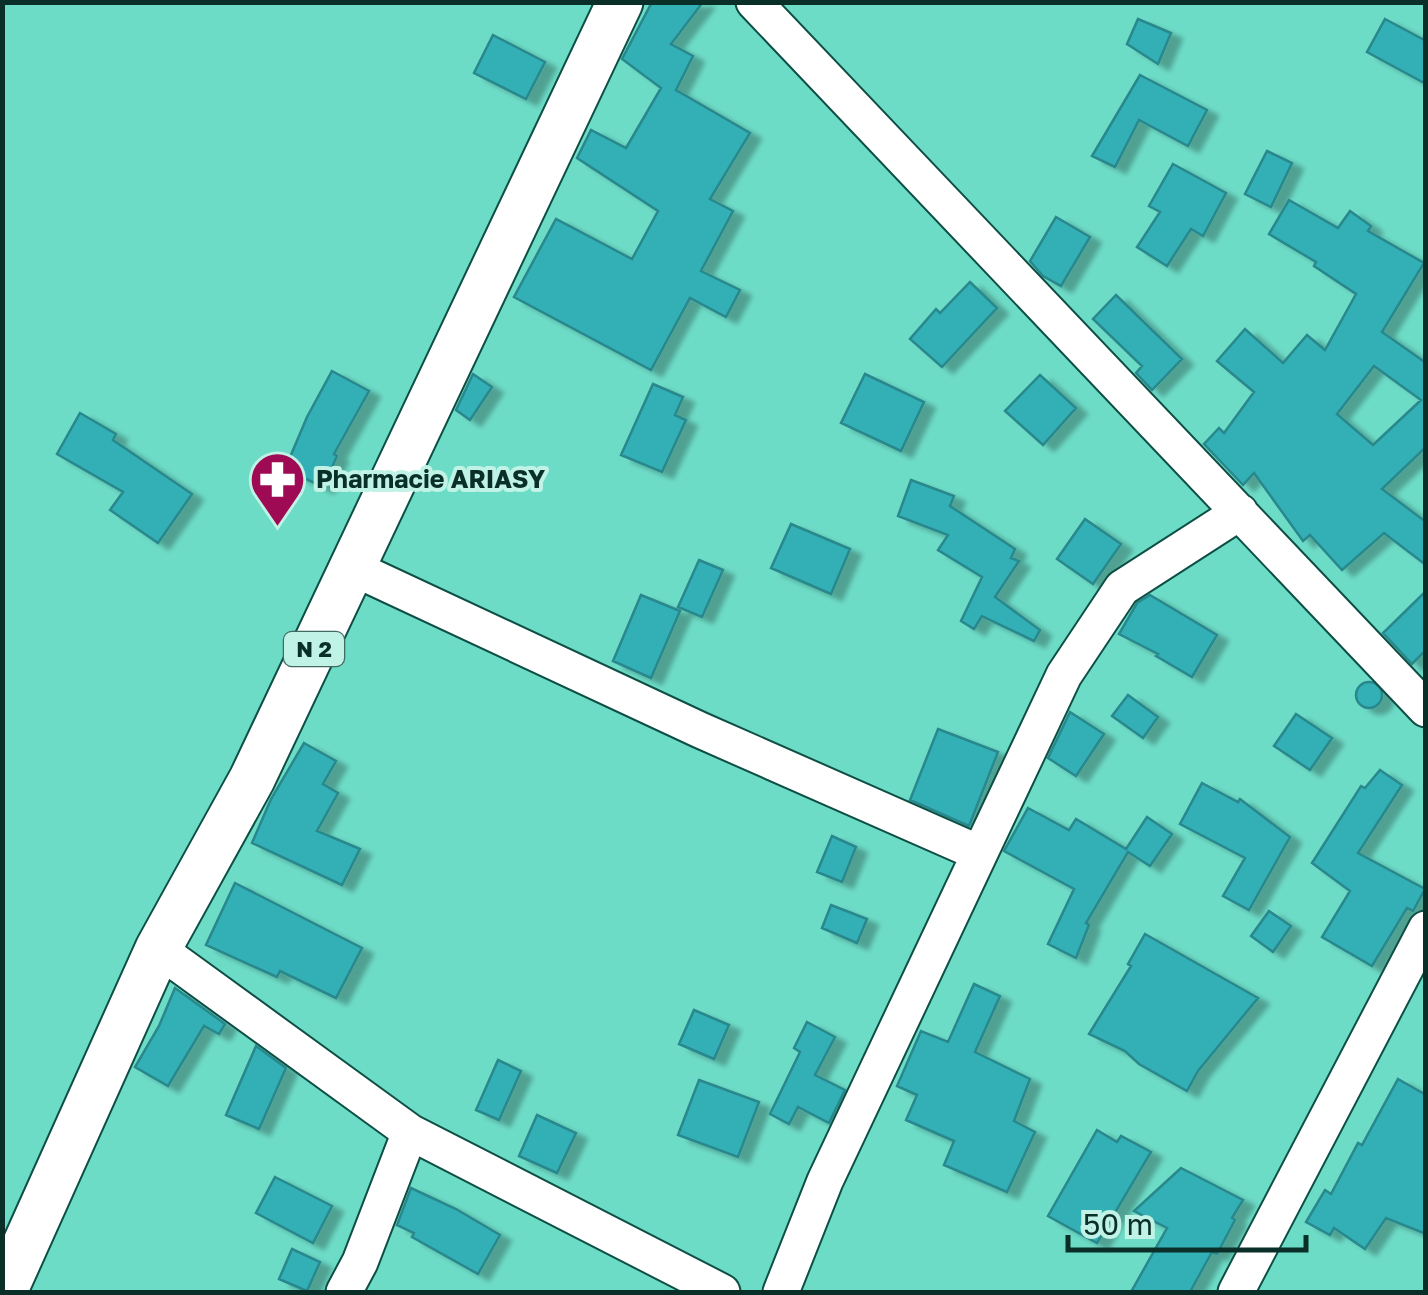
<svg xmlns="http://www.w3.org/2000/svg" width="1428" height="1295" font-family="'Golos Text',sans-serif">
<defs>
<filter id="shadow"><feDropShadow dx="11" dy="6" stdDeviation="2.5" flood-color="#0004"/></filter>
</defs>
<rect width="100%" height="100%" fill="#6ddcc7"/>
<path fill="#31b0b6" stroke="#29888c" stroke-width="2.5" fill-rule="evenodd" filter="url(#shadow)" d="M 652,2 L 703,2 L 671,44 L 693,56 L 676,90 L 750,133 L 710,199 L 733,211 L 701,271 L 740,290 L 726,317 L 690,298 L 651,370 L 514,297 L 556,219 L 632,259 L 658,211 L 577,158 L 591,130 L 626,148 L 661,88 L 622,59 Z
M 1138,19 L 1171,33 L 1158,64 L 1127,44 Z
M 1385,19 L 1426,41 L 1426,84 L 1367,52 Z
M 493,35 L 545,62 L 526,99 L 474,73 Z
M 1140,75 L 1207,110 L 1188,146 L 1139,120 L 1115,167 L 1092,156 Z
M 1267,151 L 1292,163 L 1271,207 L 1245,194 Z
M 1173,164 L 1226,193 L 1203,236 L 1191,229 L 1167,266 L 1137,247 L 1160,212 L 1149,206 Z
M 1289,200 L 1338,228 L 1350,211 L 1371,226 L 1368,231 L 1424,263 L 1382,332 L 1426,363 L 1425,448 L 1382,489 L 1426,522 L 1426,565 L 1384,533 L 1342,570 L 1310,535 L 1303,541 L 1254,473 L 1243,485 L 1204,444 L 1219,428 L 1224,433 L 1254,392 L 1217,361 L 1245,329 L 1283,363 L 1307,335 L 1325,350 L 1356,294 L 1314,266 L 1316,262 L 1269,234 ZM 1374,366 L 1421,400 L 1373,445 L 1337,414 Z
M 1056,217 L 1090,237 L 1061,286 L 1043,276 L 1030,261 Z
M 970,282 L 997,308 L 942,367 L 910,339 L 936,309 L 940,313 Z
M 1116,295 L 1182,359 L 1152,390 L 1136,373 L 1142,366 L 1093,319 Z
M 332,371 L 369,391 L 334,454 L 337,456 L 323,487 L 285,469 L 307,417 Z
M 473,374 L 492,387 L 470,420 L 456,410 Z
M 865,374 L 924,402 L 901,451 L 841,423 Z
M 1040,375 L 1076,408 L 1043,445 L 1005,411 Z
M 653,384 L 683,397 L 675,415 L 686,420 L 662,472 L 621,455 Z
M 80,413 L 116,434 L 113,440 L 192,494 L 158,543 L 110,510 L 123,492 L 57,454 Z
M 911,480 L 954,496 L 950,506 L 1015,549 L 1011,558 L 1019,561 L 995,597 L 1040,630 L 1034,641 L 982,616 L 974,629 L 961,621 L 982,577 L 938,550 L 948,535 L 898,516 Z
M 1085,519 L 1121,544 L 1093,584 L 1057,559 Z
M 791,524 L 850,549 L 831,594 L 771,568 Z
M 699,560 L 723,570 L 702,617 L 678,607 Z
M 1426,591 L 1426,650 L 1412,664 L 1383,633 Z
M 641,595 L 680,611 L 651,678 L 613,661 Z
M 1150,595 L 1217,635 L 1192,677 L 1156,656 L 1158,654 L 1119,634 L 1137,603 Z
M1356 695a13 13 0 1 1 26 0a13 13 0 1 1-26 0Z
M 1128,695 L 1158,717 L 1143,738 L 1112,716 Z
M 1070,712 L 1104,734 L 1076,776 L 1048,758 Z
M 1296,714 L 1332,738 L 1310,770 L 1274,746 Z
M 938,729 L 998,752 L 969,826 L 910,800 Z
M 304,743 L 336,761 L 323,784 L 338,793 L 317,831 L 360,849 L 342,885 L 252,843 L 271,799 Z
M 1380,770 L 1402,785 L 1358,853 L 1425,889 L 1413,911 L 1407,908 L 1372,966 L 1322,937 L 1350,891 L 1312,863 L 1361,786 L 1365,788 Z
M 1202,783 L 1238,802 L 1240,799 L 1290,837 L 1249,910 L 1223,896 L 1245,858 L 1180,824 Z
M 1028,808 L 1069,830 L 1076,819 L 1126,849 L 1147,817 L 1172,834 L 1150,866 L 1128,852 L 1086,923 L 1089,925 L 1076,958 L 1048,944 L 1074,889 L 1004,851 Z
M 832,836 L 856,847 L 842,882 L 817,872 Z
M 235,883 L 362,948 L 336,998 L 280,971 L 277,977 L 206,945 Z
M 831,905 L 867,919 L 857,943 L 822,928 Z
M 1269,911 L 1291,926 L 1273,952 L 1251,936 Z
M 1145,934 L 1258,998 L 1198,1071 L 1187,1091 L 1139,1064 L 1125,1051 L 1089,1034 L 1131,966 L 1128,964 Z
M 974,984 L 1000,996 L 975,1052 L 1030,1079 L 1014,1121 L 1035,1132 L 1007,1192 L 944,1165 L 954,1141 L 906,1120 L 917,1095 L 897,1086 L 921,1031 L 948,1042 Z
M 175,988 L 225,1024 L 219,1034 L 204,1026 L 168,1086 L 135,1067 L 159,1026 Z
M 694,1010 L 729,1025 L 714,1059 L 679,1044 Z
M 807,1022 L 835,1037 L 815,1075 L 845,1090 L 829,1123 L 798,1107 L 789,1124 L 770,1114 L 800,1052 L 794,1048 Z
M 256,1046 L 286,1068 L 259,1129 L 226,1115 Z
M 498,1060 L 521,1071 L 499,1120 L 476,1110 Z
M 1398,1079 L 1426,1095 L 1426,1234 L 1386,1218 L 1365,1249 L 1334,1228 L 1330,1235 L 1306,1222 L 1325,1190 L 1331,1194 L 1358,1143 L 1362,1145 Z
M 699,1080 L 759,1102 L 738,1157 L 678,1135 Z
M 537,1115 L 576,1133 L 557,1173 L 519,1156 Z
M 1097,1130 L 1117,1142 L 1121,1136 L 1151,1152 L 1097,1243 L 1048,1216 Z
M 1181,1168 L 1243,1200 L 1232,1218 L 1235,1220 L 1217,1254 L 1212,1252 L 1190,1292 L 1131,1292 L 1167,1228 L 1134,1211 Z
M 275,1177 L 332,1206 L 313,1243 L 256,1213 Z
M 411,1188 L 456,1209 L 500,1235 L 478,1274 L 412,1237 L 414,1233 L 397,1225 Z
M 292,1249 L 320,1262 L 307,1291 L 279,1279 Z"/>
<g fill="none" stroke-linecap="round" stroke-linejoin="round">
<defs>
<path id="minor" d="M 754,2 L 1426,709
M 353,568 L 700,730 L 979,853
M 158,949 L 410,1132 L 722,1292
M 344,1292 L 360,1262 L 410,1132
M 781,1292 L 825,1181 L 1064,675 L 1122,588 L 1240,512
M 1236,1292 L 1426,929"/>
<path id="major" d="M 4,1292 L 158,949 L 252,779 L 620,2"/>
</defs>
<use href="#minor" stroke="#0e4f45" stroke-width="39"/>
<use href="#major" stroke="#0e4f45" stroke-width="49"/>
<use href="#minor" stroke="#fff" stroke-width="35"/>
<use href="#major" stroke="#fff" stroke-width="45"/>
</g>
<defs>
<symbol id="pharmacy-pin" viewBox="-11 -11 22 30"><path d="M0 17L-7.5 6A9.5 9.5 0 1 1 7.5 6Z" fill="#9e0a54" stroke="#c0f2e6"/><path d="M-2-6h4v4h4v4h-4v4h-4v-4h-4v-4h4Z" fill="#fff"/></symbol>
</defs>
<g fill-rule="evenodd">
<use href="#pharmacy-pin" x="246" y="448" width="63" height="86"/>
</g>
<g text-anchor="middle" stroke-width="8" stroke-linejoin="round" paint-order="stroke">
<rect fill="#c0f2e6" stroke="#416a62" stroke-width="2.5" x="284" y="632" width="60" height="34" rx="8"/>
<g font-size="22" font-weight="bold" fill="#0a2f29">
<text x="314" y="657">N 2</text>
</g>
<g font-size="25" font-weight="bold" fill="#0a2f29" stroke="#c0f2e6" text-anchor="start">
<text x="316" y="488">Pharmacie ARIASY</text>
</g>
</g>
<rect width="1428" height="1295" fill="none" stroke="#0a2f29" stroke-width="10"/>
<path d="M1068 1235v15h238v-15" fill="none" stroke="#0a2f29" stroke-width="5"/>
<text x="1083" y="1235" font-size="30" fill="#0a2f29" stroke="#c0f2e6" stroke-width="8" paint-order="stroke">50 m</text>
</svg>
